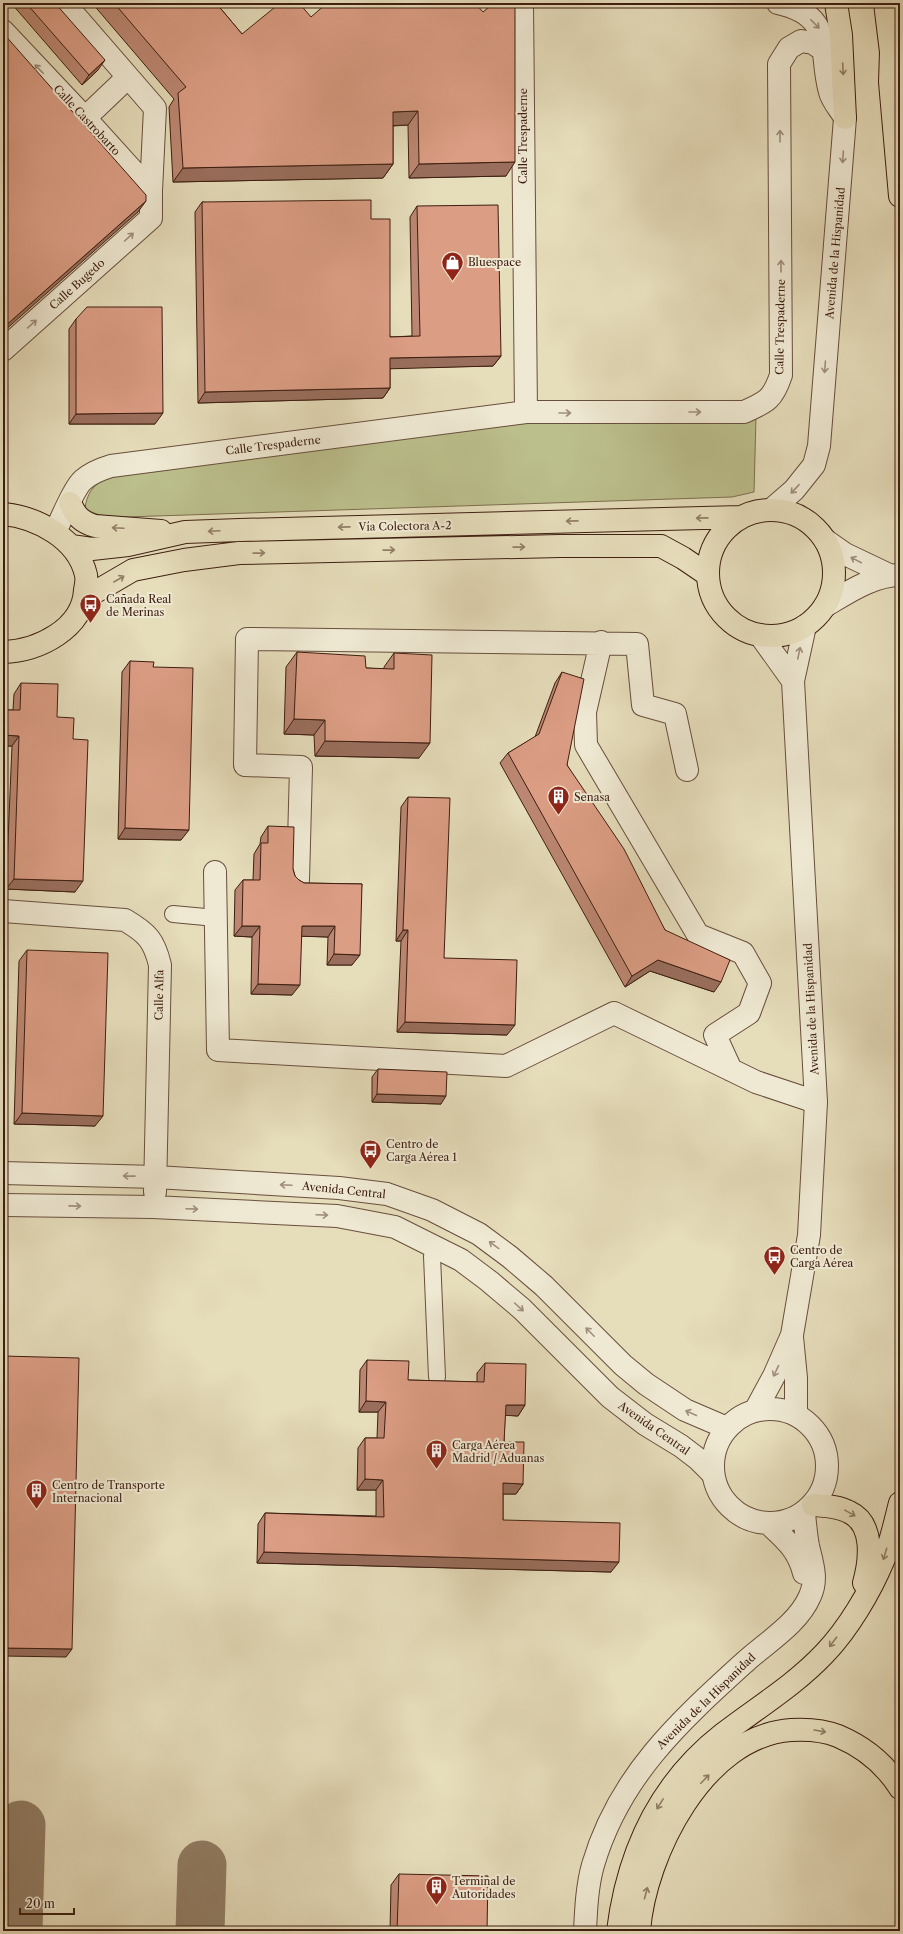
<svg xmlns="http://www.w3.org/2000/svg" width="903" height="1934" font-family="'Libre Caslon Text',serif">
<rect width="100%" height="100%" fill="#e6ddbb"/>
<filter id="stains"><feTurbulence type="fractalNoise" baseFrequency=".005" numOctaves="4"/><feColorMatrix values="0 0 0 0 .2 0 0 0 0 .09 0 0 0 0 .02 0 0 0 .5 -.17"/></filter>
<radialGradient id="worn" r=".72"><stop offset=".6" stop-color="#630" stop-opacity="0"/><stop offset="1" stop-color="#630" stop-opacity=".3"/></radialGradient>
<path fill="#bbbf8c" stroke="#7c6e4e" d="M 756,416 L 754,492 L 732,497 L 126,517 C 110,517 98,517 85,508 C 89,479 109,478 133,473 L 536,420 Z"/>
<g fill="none" stroke-linecap="round" stroke-linejoin="round">
<path stroke="#927e66" stroke-width="49" d="M 18,1931 L 21,1825
M 200,1931 L 202,1865"/>
<defs>
<path id="pedestrian" d="M 173,914 L 216,918
M 432,1256 L 437,1377"/>
<path id="minor" d="M 64,3 L 155,108 L 151,191
M 3,31 L 85,118 L 151,191 L 151,218 L 3,350
M 85,118 L 127,78
M 601,642 L 585,712 L 586,745 L 698,935 L 743,953 L 760,983 L 749,1013 L 715,1035 L 731,1070
M 215,872 L 218,1050 L 506,1066 L 614,1013 L 756,1082 L 816,1102
M 298,880 L 301,767 L 245,765 L 247,639 L 637,644 L 643,705 L 675,714 L 687,770
M 3,911 L 125,920 C 147,933 154,940 160,965 L 155,1192
M 3,1173 L 156,1177 L 339,1188 L 387,1194 L 432,1210 L 479,1234 L 510,1257 L 544,1286 L 623,1365 L 646,1384 L 685,1410 L 727,1428
M 3,1205 L 153,1207 L 337,1216 L 395,1227 L 461,1260 L 489,1281 L 522,1309 L 610,1397 L 645,1424 L 681,1446 L 698,1459 L 713,1474"/>
<path id="tertiary" d="M 522,3 L 526,412
M 772,509 L 794,490 L 814,465 L 819,446 L 845,118 C 841,110 832,101 830,92 C 818,50 836,16 778,3
M 55,532 C 61,520 74,488 83,480 C 91,473 101,469 111,466 L 526,412 L 744,412 C 767,402 773,399 781,375 L 779,64 L 789,48 L 801,41 L 813,43 L 825,51
M 825,540 L 845,554 L 889,575
M 825,606 C 847,593 873,575 900,575
M 760,635 L 793,681
M 792,1337 L 796,1378 L 796,1415
M713 1466a57 57 0 1 1 114 0a57 57 0 1 1-114 0Z
M 755,1411 L 774,1376 L 792,1335 L 809,1235 L 816,1102 L 793,681 L 805,626
M 768,1523 C 785,1539 798,1549 804,1573
M 585,1931 C 586,1910 587,1886 593,1865 C 619,1776 679,1722 745,1662 C 767,1642 798,1624 810,1596 C 818,1579 812,1563 808,1546 C 806,1535 805,1524 804,1513"/>
<path id="primary" d="M 70,503 C 76,516 81,522 95,526 L 161,531
M708 573a63 63 0 1 1 126 0a63 63 0 1 1-126 0Z
M 3,514 C 37,517 78,539 86,575 C 87,580 86,585 85,590 C 83,629 38,651 3,652
M 71,546 L 92,549 L 128,545 L 185,532 L 240,530 L 741,517
M 85,598 L 133,570 L 184,560 L 239,553 L 560,546 L 661,546 L 683,558 L 708,575"/>
<path id="motorway" d="M 836,3 L 841,35 L 845,118
M 885,3 L 891,52 L 890,82 L 900,196
M 813,1505 C 825,1506 838,1506 849,1512 C 875,1524 870,1561 864,1583
M 618,1931 C 628,1851 659,1784 723,1734 C 758,1707 795,1685 825,1653 C 848,1629 870,1592 883,1561 C 891,1543 895,1522 900,1503
M 639,1931 C 645,1854 704,1736 791,1730 C 807,1729 823,1730 838,1736 C 864,1747 885,1764 900,1788"/>
</defs>
<use href="#pedestrian" stroke="#684e3c" stroke-width="18"/>
<use href="#minor" stroke="#684e3c" stroke-width="24"/>
<use href="#tertiary" stroke="#684e3c" stroke-width="24"/>
<use href="#primary" stroke="#3e1e11" stroke-width="24"/>
<use href="#motorway" stroke="#3e1e11" stroke-width="24"/>
<use href="#pedestrian" stroke="#efe9d3" stroke-width="16"/>
<use href="#minor" stroke="#efe9d3" stroke-width="22"/>
<use href="#tertiary" stroke="#efe9d3" stroke-width="22"/>
<use href="#primary" stroke="#e6ddbb" stroke-width="22"/>
<use href="#motorway" stroke="#e6ddbb" stroke-width="22"/>
</g>
<path fill="#bc8772" stroke="#3e1e11" d="M 11,3 L 55,3 L 98,70 L 82,85 Z
M 92,3 L 216,3 L 242,34 L 311,17 L 506,176 L 409,178 L 408,125 L 393,126 L 393,164 L 383,178 L 173,182 L 169,107 L 174,99 Z
M 202,202 L 371,219 L 390,337 L 412,336 L 410,217 L 417,206 L 501,356 L 493,366 L 390,368 L 390,388 L 383,398 L 198,403 L 195,212 Z
M 76,319 L 155,424 L 69,424 L 69,329 Z
M 297,652 L 366,668 L 384,669 L 384,667 L 394,653 L 419,758 L 315,756 L 314,735 L 284,734 L 286,667 Z
M 130,661 L 153,667 L 181,840 L 118,839 L 122,672 Z
M 562,672 L 567,765 L 665,930 L 714,992 L 650,971 L 625,987 L 500,763 L 508,753 L 535,737 L 555,683 Z
M 21,683 L 57,717 L 73,739 L 75,892 L 6,889 L 12,746 L 3,746 L 3,712 L 4,710 L 13,710 L 14,694 Z
M 408,797 L 444,958 L 507,1035 L 397,1032 L 401,941 L 396,941 L 401,807 Z
M 268,826 L 293,869 L 295,876 L 299,880 L 304,883 L 362,884 L 352,965 L 327,965 L 328,937 L 301,936 L 292,995 L 251,994 L 252,937 L 234,936 L 235,890 L 243,880 L 253,880 L 254,854 L 260,844 L 261,837 Z
M 27,950 L 95,1126 L 14,1124 L 19,961 Z
M 378,1069 L 441,1104 L 372,1102 L 372,1077 Z
M 367,1360 L 408,1380 L 477,1382 L 477,1373 L 485,1363 L 525,1405 L 518,1416 L 505,1415 L 504,1442 L 523,1484 L 516,1494 L 503,1494 L 503,1520 L 611,1572 L 257,1563 L 258,1524 L 265,1513 L 376,1516 L 376,1490 L 357,1490 L 358,1448 L 365,1438 L 377,1438 L 378,1412 L 359,1412 L 360,1370 Z
M 399,1874 L 487,1931 L 390,1931 L 391,1885 Z"/>
<path fill="#996e5c" stroke="#3e1e11" d="M 105,60 L 98,70 L 82,85 L 89,75 Z
M 418,111 L 408,125 L 383,126 L 393,112 Z
M 515,162 L 506,176 L 409,178 L 419,164 Z
M 393,164 L 383,178 L 173,182 L 183,168 Z
M 146,201 L 138,212 L 3,332 L 3,328 Z
M 501,356 L 493,366 L 383,369 L 390,358 Z
M 390,388 L 383,398 L 198,403 L 205,392 Z
M 163,413 L 155,424 L 69,424 L 76,414 Z
M 294,719 L 325,720 L 314,735 L 284,734 Z
M 3,735 L 19,736 L 12,746 L 3,746 Z
M 325,741 L 430,743 L 419,758 L 315,756 Z
M 125,828 L 189,830 L 181,840 L 118,839 Z
M 14,879 L 83,881 L 75,892 L 6,889 Z
M 242,926 L 260,926 L 252,937 L 234,936 Z
M 302,926 L 335,926 L 328,937 L 294,936 Z
M 403,930 L 408,930 L 401,941 L 396,941 Z
M 334,954 L 360,955 L 352,965 L 327,965 Z
M 658,960 L 721,982 L 714,992 L 650,971 L 625,987 L 632,976 Z
M 258,984 L 300,985 L 292,995 L 251,994 Z
M 405,1022 L 515,1025 L 507,1035 L 397,1032 Z
M 377,1094 L 446,1096 L 441,1104 L 372,1102 Z
M 22,1113 L 103,1116 L 95,1126 L 14,1124 Z
M 366,1401 L 386,1402 L 378,1412 L 359,1412 Z
M 506,1405 L 525,1405 L 518,1416 L 498,1415 Z
M 365,1479 L 383,1480 L 376,1490 L 357,1490 Z
M 503,1483 L 523,1484 L 516,1494 L 496,1494 Z
M 264,1552 L 619,1562 L 611,1572 L 257,1563 Z
M 3,1648 L 72,1649 L 66,1657 L 3,1656 Z"/>
<path fill="#db9d84" stroke="#3e1e11" d="M 26,3 L 55,3 L 105,60 L 89,75 Z
M 114,3 L 216,3 L 242,34 L 280,3 L 299,3 L 311,17 L 327,3 L 475,3 L 483,12 L 494,3 L 515,3 L 515,162 L 419,164 L 418,111 L 393,112 L 393,164 L 183,168 L 178,93 L 186,87 Z
M 3,33 L 146,195 L 146,201 L 3,328 Z
M 371,200 L 371,219 L 390,219 L 390,337 L 420,336 L 417,206 L 498,205 L 501,356 L 390,358 L 390,388 L 205,392 L 202,202 Z
M 87,307 L 162,307 L 163,413 L 76,414 L 76,319 Z
M 297,652 L 365,656 L 366,668 L 394,669 L 394,653 L 432,655 L 430,743 L 325,741 L 325,720 L 294,719 Z
M 130,661 L 154,662 L 153,667 L 193,668 L 189,830 L 125,828 Z
M 562,672 L 584,679 L 567,765 L 624,849 L 665,930 L 730,960 L 721,982 L 658,960 L 632,976 L 508,753 L 539,734 Z
M 21,683 L 58,684 L 57,717 L 74,718 L 73,739 L 88,740 L 83,881 L 14,879 L 19,736 L 3,735 L 4,710 L 20,710 Z
M 408,797 L 450,798 L 444,958 L 517,960 L 515,1025 L 405,1022 L 408,930 L 403,930 Z
M 268,826 L 294,827 L 293,869 L 295,876 L 299,880 L 304,883 L 362,884 L 360,955 L 334,954 L 335,926 L 302,926 L 300,985 L 258,984 L 260,926 L 242,926 L 243,880 L 260,880 L 261,843 L 268,843 Z
M 27,950 L 108,953 L 103,1116 L 22,1113 Z
M 378,1069 L 447,1072 L 446,1096 L 377,1094 Z
M 3,1356 L 79,1358 L 72,1649 L 3,1648 Z
M 367,1360 L 409,1361 L 408,1380 L 484,1382 L 485,1363 L 526,1364 L 525,1405 L 506,1405 L 504,1442 L 524,1442 L 523,1484 L 503,1483 L 503,1520 L 620,1523 L 619,1562 L 264,1552 L 265,1513 L 384,1517 L 383,1480 L 365,1479 L 365,1438 L 384,1438 L 386,1402 L 366,1401 Z
M 399,1874 L 488,1876 L 487,1931 L 397,1931 Z"/>
<defs><path id="oneway-shaft" d="M-6 0H5M1.5-3L5.5 0L1.5 3" fill="none" stroke-width="1.6" stroke-linecap="round" stroke-linejoin="round"/></defs>
<g stroke="#9f8e7c">
<use href="#oneway-shaft" transform="translate(815 24) rotate(45)"/>
<use href="#oneway-shaft" transform="translate(39 69) rotate(-134)"/>
<use href="#oneway-shaft" transform="translate(780 136) rotate(-90)"/>
<use href="#oneway-shaft" transform="translate(843 157) rotate(94)"/>
<use href="#oneway-shaft" transform="translate(129 237) rotate(-42)"/>
<use href="#oneway-shaft" transform="translate(781 266) rotate(-90)"/>
<use href="#oneway-shaft" transform="translate(32 324) rotate(-42)"/>
<use href="#oneway-shaft" transform="translate(825 367) rotate(94)"/>
<use href="#oneway-shaft" transform="translate(695 412)"/>
<use href="#oneway-shaft" transform="translate(565 413)"/>
<use href="#oneway-shaft" transform="translate(795 489) rotate(133)"/>
<use href="#oneway-shaft" transform="translate(856 560) rotate(-152)"/>
<use href="#oneway-shaft" transform="translate(799 653) rotate(-78)"/>
<use href="#oneway-shaft" transform="translate(129 1176) rotate(-179)"/>
<use href="#oneway-shaft" transform="translate(286 1185) rotate(-177)"/>
<use href="#oneway-shaft" transform="translate(75 1206) rotate(1)"/>
<use href="#oneway-shaft" transform="translate(192 1209) rotate(2)"/>
<use href="#oneway-shaft" transform="translate(322 1215) rotate(2)"/>
<use href="#oneway-shaft" transform="translate(494 1245) rotate(-144)"/>
<use href="#oneway-shaft" transform="translate(519 1307) rotate(42)"/>
<use href="#oneway-shaft" transform="translate(590 1332) rotate(-135)"/>
<use href="#oneway-shaft" transform="translate(776 1371) rotate(115)"/>
<use href="#oneway-shaft" transform="translate(691 1413) rotate(-156)"/>
</g>
<g stroke="#927e66">
<use href="#oneway-shaft" transform="translate(843 69) rotate(87)"/>
<use href="#oneway-shaft" transform="translate(702 518) rotate(179)"/>
<use href="#oneway-shaft" transform="translate(572 521) rotate(179)"/>
<use href="#oneway-shaft" transform="translate(344 527) rotate(179)"/>
<use href="#oneway-shaft" transform="translate(118 528) rotate(-177)"/>
<use href="#oneway-shaft" transform="translate(214 531) rotate(177)"/>
<use href="#oneway-shaft" transform="translate(519 547) rotate(-1)"/>
<use href="#oneway-shaft" transform="translate(389 550) rotate(-1)"/>
<use href="#oneway-shaft" transform="translate(259 553) rotate(-1)"/>
<use href="#oneway-shaft" transform="translate(119 579) rotate(-30)"/>
<use href="#oneway-shaft" transform="translate(850 1513) rotate(29)"/>
<use href="#oneway-shaft" transform="translate(885 1554) rotate(107)"/>
<use href="#oneway-shaft" transform="translate(833 1642) rotate(127)"/>
<use href="#oneway-shaft" transform="translate(820 1731) rotate(10)"/>
<use href="#oneway-shaft" transform="translate(705 1779) rotate(-46)"/>
<use href="#oneway-shaft" transform="translate(660 1804) rotate(122)"/>
<use href="#oneway-shaft" transform="translate(646 1893) rotate(-75)"/>
</g>
<defs>
<symbol id="shop-pin" viewBox="-11 -11 22 30"><path d="M0 17L-7.5 6A9.5 9.5 0 1 1 7.5 6Z" fill="#8f2418" stroke="#efe9d3"/><path d="M-5-2.5h2.3a2.7 3.5 0 0 1 5.4 0H5L5.5 6h-11ZM-1.5-2.5h3a1.5 2.3 0 0 0-3 0Z" fill="#fff"/></symbol>
<symbol id="bus-pin" viewBox="-11 -11 22 30"><path d="M0 17L-7.5 6A9.5 9.5 0 1 1 7.5 6Z" fill="#8f2418" stroke="#efe9d3"/><path d="M-5-6H5V4H4V6H2V4H-2V6H-4V4H-5ZM-3.5-4V0h7V-4ZM-3.5 1.2v1.5H-2V1.2ZM2 1.2v1.5H3.5V1.2Z" fill="#fff"/></symbol>
<symbol id="building-pin" viewBox="-11 -11 22 30"><path d="M0 17L-7.5 6A9.5 9.5 0 1 1 7.5 6Z" fill="#8f2418" stroke="#efe9d3"/><path d="M-4-6H4V6H1V3H-1V6H-4ZM-2.5-4.3h1.7v1.8h-1.7ZM.8-4.3h1.7v1.8H.8ZM-2.5-1h1.7V.8h-1.7ZM.8-1h1.7V.8H.8Z" fill="#fff"/></symbol>
</defs>
<g fill-rule="evenodd">
<use href="#shop-pin" x="440" y="250" width="25" height="34"/>
<use href="#bus-pin" x="78" y="592" width="25" height="34"/>
<use href="#building-pin" x="546" y="784" width="25" height="34"/>
<use href="#bus-pin" x="358" y="1138" width="25" height="34"/>
<use href="#bus-pin" x="762" y="1244" width="25" height="34"/>
<use href="#building-pin" x="424" y="1438" width="25" height="34"/>
<use href="#building-pin" x="24" y="1478" width="25" height="34"/>
<use href="#building-pin" x="424" y="1874" width="25" height="34"/>
</g>
<g text-anchor="middle" stroke-width="4" stroke-linejoin="round" paint-order="stroke">
<g font-size="11" fill="#3e1e11" stroke="#efe9d3">
<text transform="translate(87 120) rotate(47)" y="4">Calle Castrobarto</text>
<text transform="translate(523 136) rotate(-90)" y="4">Calle Trespaderne</text>
<text transform="translate(835 253) rotate(-85)" y="4">Avenida de la Hispanidad</text>
<text transform="translate(77 284) rotate(-42)" y="4">Calle Bugedo</text>
<text transform="translate(780 327) rotate(-89)" y="4">Calle Trespaderne</text>
<text transform="translate(273 445) rotate(-7)" y="4">Calle Trespaderne</text>
<text transform="translate(405 526) rotate(-1)" y="4">Vía Colectora A-2</text>
<text transform="translate(159 995) rotate(-89)" y="4">Calle Alfa</text>
<text transform="translate(811 1009) rotate(-93)" y="4">Avenida de la Hispanidad</text>
<text transform="translate(344 1190) rotate(6)" y="4">Avenida Central</text>
<text transform="translate(654 1428) rotate(35)" y="4">Avenida Central</text>
<text transform="translate(706 1701) rotate(-44)" y="4">Avenida de la Hispanidad</text>
</g>
<g font-size="11" fill="#3e1e11" stroke="#efe9d3" text-anchor="start">
<text x="468" y="266">Bluespace</text>
<text x="106" y="603">Cañada Real<tspan x="106" dy="13">de Merinas</tspan></text>
<text x="574" y="801">Senasa</text>
<text x="386" y="1148">Centro de<tspan x="386" dy="13">Carga Aérea 1</tspan></text>
<text x="790" y="1254">Centro de<tspan x="790" dy="13">Carga Aérea</tspan></text>
<text x="452" y="1449">Carga Aérea<tspan x="452" dy="13">Madrid / Aduanas</tspan></text>
<text x="52" y="1489">Centro de Transporte<tspan x="52" dy="13">Internacional</tspan></text>
<text x="452" y="1885">Terminal de<tspan x="452" dy="13">Autoridades</tspan></text>
</g>
</g>
<rect width="903" height="1934" fill="none" stroke="#e6ddbb" stroke-width="16"/>
<rect x="4" y="4" width="895" height="1926" fill="none" stroke="#3e1e11" stroke-width="2"/>
<rect x="8" y="8" width="887" height="1918" fill="none" stroke="#3e1e11"/>
<path d="M20 1908v6h54v-6" fill="none" stroke="#3e1e11" stroke-width="2"/>
<text x="26" y="1908" font-size="12" fill="#3e1e11" stroke="#efe9d3" stroke-width="3" paint-order="stroke">20 m</text>
<rect width="100%" height="100%" filter="url(#stains)"/>
<rect width="100%" height="100%" fill="url(#worn)"/>
</svg>
